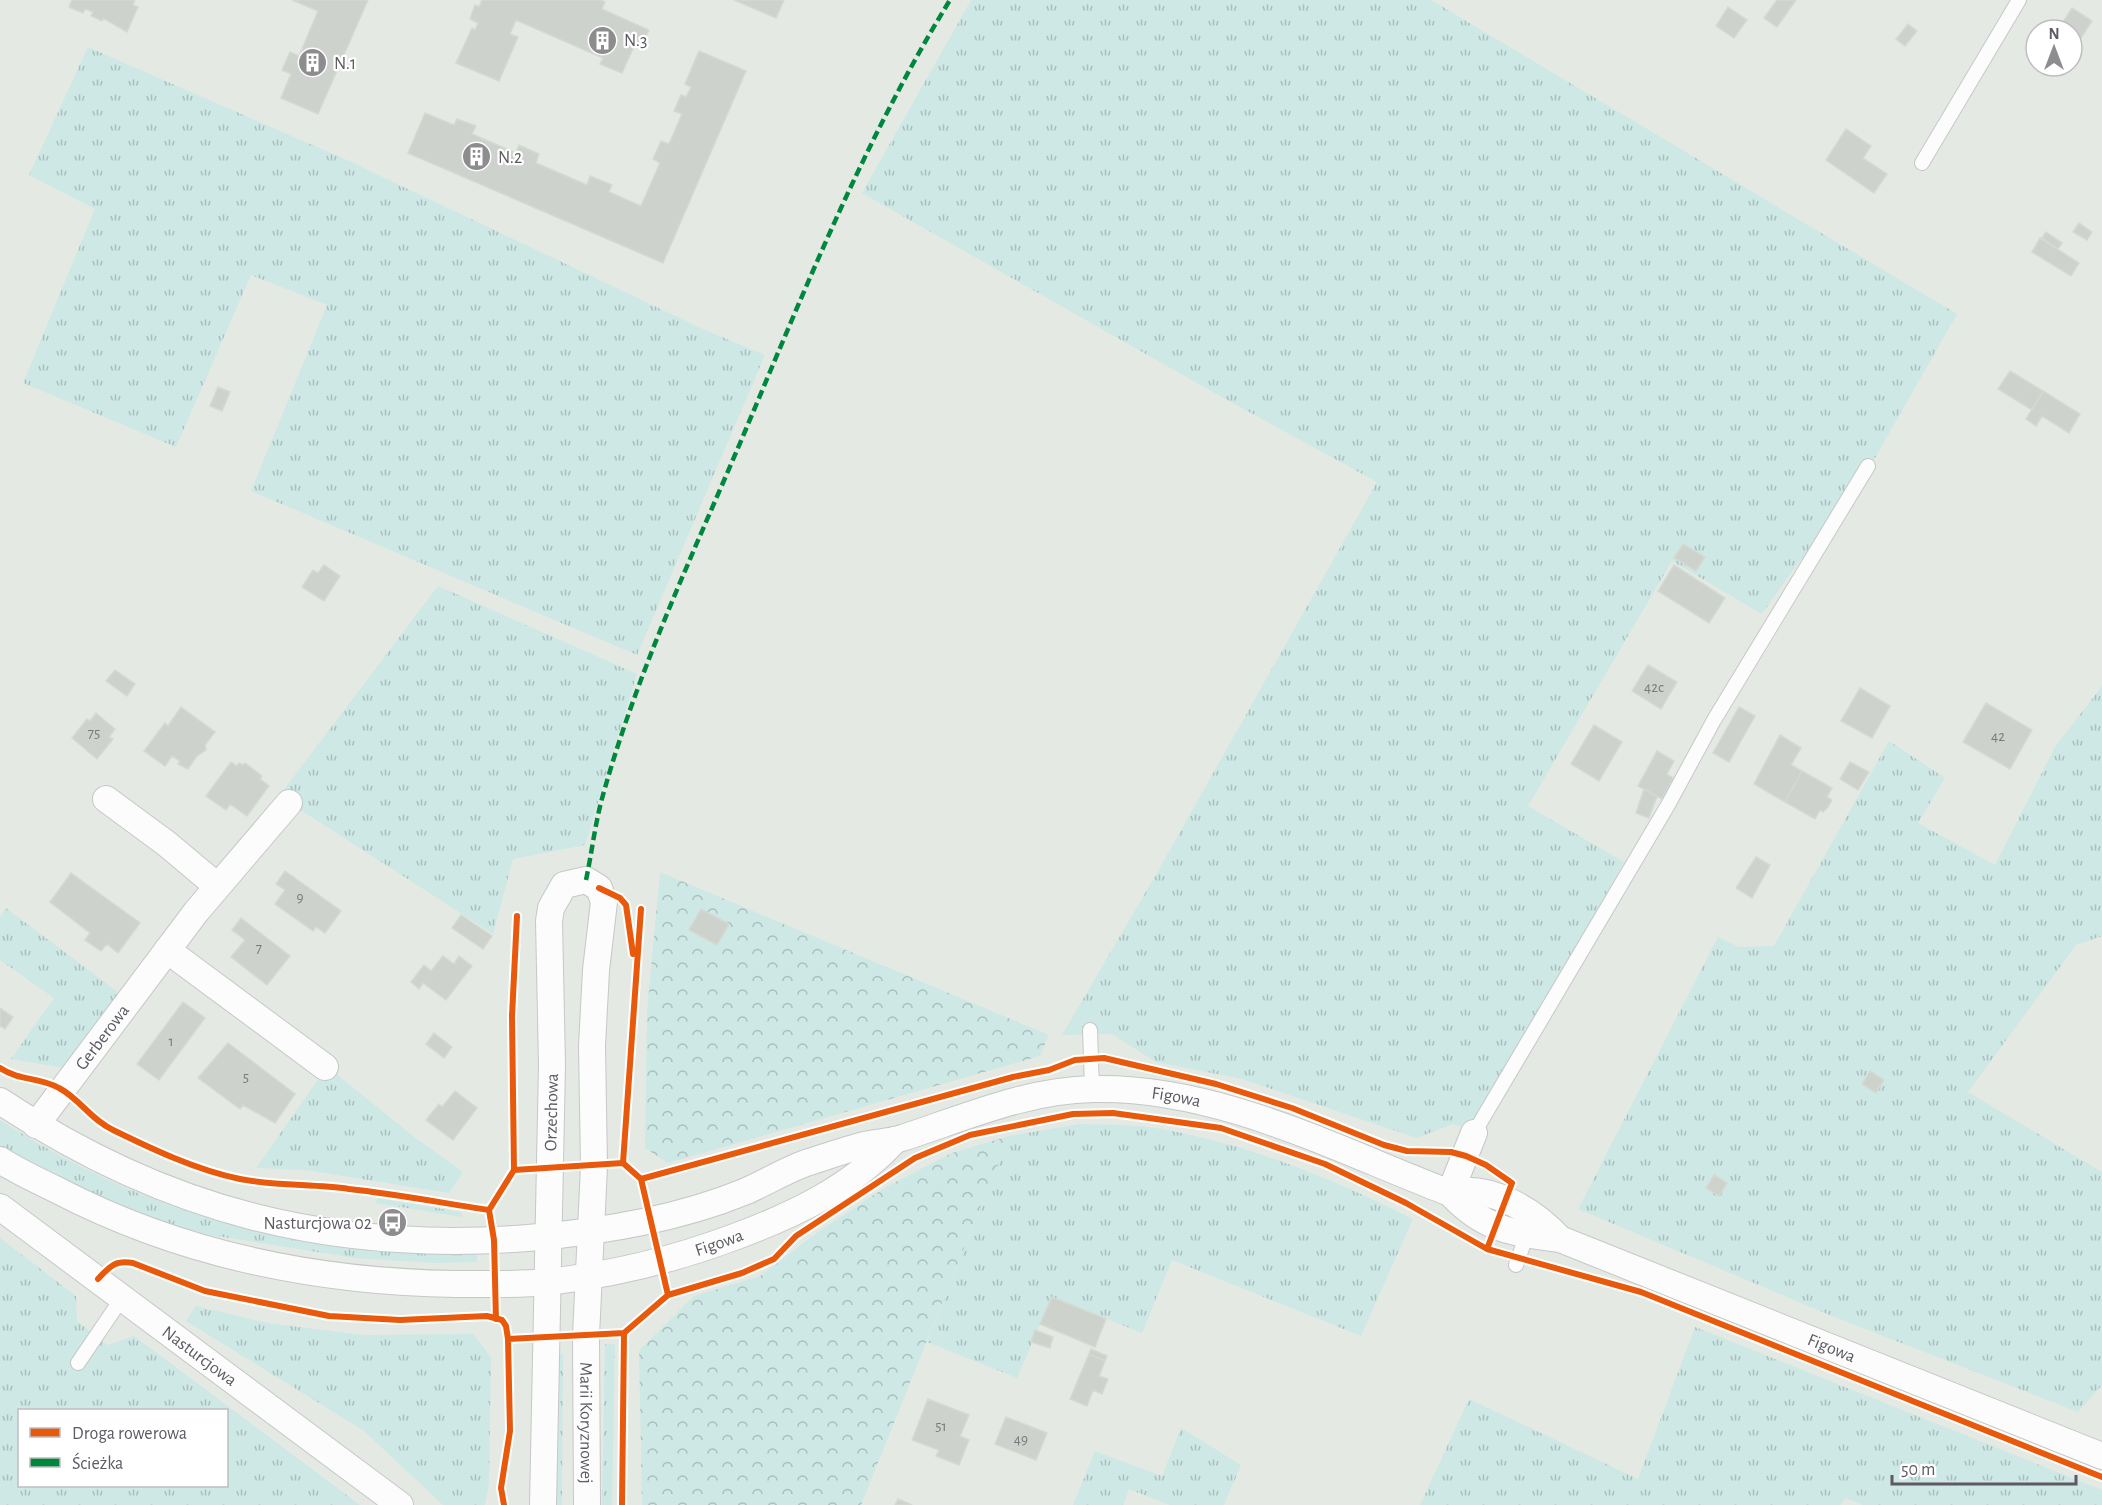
<svg xmlns="http://www.w3.org/2000/svg" width="2102" height="1505" font-family="'Alegreya Sans',sans-serif">
<defs>
<pattern id="grass-tufts" width="24" height="20" patternUnits="userSpaceOnUse" patternTransform="scale(1.5)"><rect width="24" height="20" fill="#cde8e5"/><path d="M3 7l-1-3M5 7V3M7 7l1-3M15 17l-1-3M17 17v-4M19 17l1-3" fill="none" stroke="#aabfbd"/></pattern>
<pattern id="forest-crowns" width="20" height="18" patternUnits="userSpaceOnUse" patternTransform="scale(1.5)"><rect width="20" height="18" fill="#cde8e5"/><path d="M2 6a3 3 0 1 1 6 0M12 15a3 3 0 1 1 6 0" fill="none" stroke="#aabfbd"/></pattern>
</defs>
<rect width="100%" height="100%" fill="#e4eae3"/>
<path fill="url(#grass-tufts)" fill-rule="evenodd" d="M 971,0 L 1431,0 L 1957,314 L 1875,458 L 1810,560 L 1801,559 L 1762,614 L 1672,561 L 1528,806 L 1624,862 L 1556,984 L 1467,1129 L 1453,1124 L 1417,1138 L 1242,1079 L 1156,1062 L 1112,1034 L 1062,1035 L 1154,878 L 1377,482 L 1218,395 L 862,193 Z
M 88,47 L 349,161 L 705,330 L 765,355 L 637,655 L 251,491 L 327,305 L 251,275 L 176,447 L 23,383 L 95,209 L 29,175 Z
M 438,586 L 637,674 L 585,845 L 513,859 L 493,934 L 279,796 Z
M 2102,686 L 2102,936 L 2076,945 L 1968,1092 L 2102,1172 L 2102,1385 L 2078,1412 L 1832,1316 L 1578,1209 L 1718,937 L 1739,947 L 1774,946 L 1889,741 L 1945,778 L 1918,823 L 1995,865 L 2055,747 Z
M 6,908 L 119,993 L 64,1068 L 11,1059 L 54,998 L 0,960 L 0,917 Z
M 329,1068 L 413,1136 L 463,1172 L 449,1193 L 306,1170 L 256,1168 L 317,1081 Z
M 0,1120 C 149,1216 301,1257 477,1254 L 477,1262 L 434,1263 L 355,1258 L 173,1229 L 59,1179 L 0,1146 Z
M 1080,1124 C 1102,1125 1126,1124 1148,1127 C 1242,1141 1329,1177 1413,1219 L 1361,1336 L 1172,1260 L 1142,1333 L 1052,1297 L 1017,1378 L 927,1342 L 1009,1136 Z
M 377,1198 L 461,1212 L 462,1217 L 376,1203 Z
M 0,1238 L 76,1296 L 77,1321 L 107,1345 L 134,1336 L 360,1505 L 0,1505 ZM 20,1410 L 226,1410 L 226,1486 L 20,1486 Z
M 196,1306 L 267,1323 L 363,1335 L 473,1334 L 491,1357 L 489,1483 L 485,1505 L 443,1505 L 364,1431 L 186,1321 Z
M 1695,1327 L 2102,1490 L 2102,1505 L 1863,1505 L 1846,1498 L 1840,1505 L 1420,1505 L 1469,1399 L 1638,1479 Z
M 605,1344 L 615,1344 L 612,1505 L 602,1505 Z
M 556,1354 L 563,1354 L 562,1505 L 555,1505 Z
M 1181,1428 L 1241,1465 L 1224,1505 L 1170,1505 L 1129,1489 L 1123,1505 L 1073,1505 L 1095,1451 L 1162,1476 Z"/>
<path fill="url(#forest-crowns)" d="M 660,872 L 1049,1035 L 1040,1056 L 668,1163 L 645,1148 L 647,1012 Z
M 1009,1136 L 861,1505 L 642,1505 L 639,1351 L 694,1296 L 760,1276 L 818,1232 L 886,1187 L 952,1153 Z"/>
<path fill="#cdd2cd" stroke="#d4dad2" stroke-width="1.5" d="M 72,0 L 135,0 L 133,5 L 138,7 L 127,32 L 103,18 L 102,21 L 91,16 L 93,12 L 85,9 L 83,13 L 69,7 Z
M 292,0 L 368,0 L 318,114 L 281,98 L 291,74 L 282,70 L 290,52 L 299,56 L 318,11 Z
M 482,0 L 601,0 L 605,2 L 602,9 L 649,30 L 642,45 L 636,42 L 622,73 L 600,64 L 603,58 L 516,20 L 510,34 L 518,37 L 499,81 L 456,63 L 472,28 L 475,30 L 478,23 L 470,19 L 475,5 L 479,7 Z
M 734,0 L 784,0 L 776,18 Z
M 1777,0 L 1796,0 L 1777,27 L 1764,18 Z
M 1728,7 L 1747,20 L 1734,38 L 1716,26 Z
M 2072,8 L 2092,21 L 2081,38 L 2061,25 Z
M 1908,24 L 1917,31 L 1905,46 L 1896,39 Z
M 699,51 L 746,71 L 663,263 L 408,153 L 425,113 L 454,125 L 457,119 L 476,126 L 472,134 L 516,153 L 519,145 L 539,154 L 536,163 L 587,185 L 590,176 L 612,185 L 609,192 L 641,206 L 660,163 L 653,159 L 661,141 L 669,144 L 682,114 L 674,111 L 681,95 L 686,97 L 691,87 L 685,84 Z
M 1846,129 L 1871,146 L 1863,158 L 1887,174 L 1874,193 L 1826,160 Z
M 2079,223 L 2092,232 L 2087,240 L 2073,232 Z
M 2046,232 L 2062,243 L 2058,249 L 2042,238 Z
M 2040,238 L 2079,263 L 2071,276 L 2032,252 Z
M 2010,371 L 2043,391 L 2032,410 L 1998,389 Z
M 218,387 L 230,392 L 222,411 L 210,406 Z
M 2043,391 L 2080,414 L 2069,433 L 2042,416 L 2036,426 L 2026,419 Z
M 1683,544 L 1705,557 L 1696,571 L 1674,558 Z
M 324,565 L 340,576 L 324,601 L 302,587 L 313,570 L 318,573 Z
M 1674,565 L 1725,598 L 1709,623 L 1658,591 Z
M 1648,665 L 1677,682 L 1661,709 L 1632,691 Z
M 115,670 L 135,684 L 127,696 L 106,681 Z
M 1860,688 L 1890,706 L 1872,738 L 1841,721 Z
M 1986,703 L 2032,730 L 2010,769 L 1963,742 Z
M 181,707 L 215,732 L 205,745 L 206,750 L 197,756 L 188,769 L 178,764 L 180,761 L 172,756 L 165,766 L 144,751 L 165,723 L 168,726 Z
M 1739,707 L 1755,716 L 1729,762 L 1713,753 Z
M 96,713 L 115,729 L 109,737 L 113,739 L 97,759 L 72,738 L 87,719 L 90,721 Z
M 1594,725 L 1622,742 L 1599,781 L 1571,764 Z
M 1780,735 L 1801,748 L 1791,765 L 1802,771 L 1785,802 L 1754,784 Z
M 1657,751 L 1674,761 L 1667,774 L 1673,778 L 1662,799 L 1638,786 Z
M 231,762 L 237,766 L 239,763 L 243,765 L 245,763 L 262,776 L 260,779 L 269,786 L 247,816 L 230,804 L 226,810 L 206,796 Z
M 1850,762 L 1869,772 L 1858,790 L 1840,779 Z
M 1802,771 L 1832,788 L 1827,797 L 1832,800 L 1828,807 L 1823,812 L 1820,810 L 1815,819 L 1785,802 Z
M 1644,789 L 1657,796 L 1649,818 L 1636,813 Z
M 1756,857 L 1770,865 L 1752,898 L 1736,888 Z
M 285,871 L 341,911 L 325,933 L 316,927 L 313,931 L 275,904 L 285,890 L 276,884 Z
M 71,873 L 140,923 L 118,953 L 107,944 L 101,951 L 85,940 L 90,933 L 50,902 Z
M 701,909 L 729,924 L 717,945 L 689,930 Z
M 461,915 L 492,936 L 483,949 L 452,928 Z
M 241,918 L 290,956 L 267,985 L 231,957 L 245,940 L 232,930 Z
M 443,956 L 454,964 L 459,956 L 472,966 L 446,1000 L 423,983 L 419,989 L 411,982 L 424,965 L 431,971 Z
M 183,1002 L 205,1018 L 159,1080 L 137,1064 Z
M 0,1008 L 13,1017 L 5,1029 L 0,1026 Z
M 434,1033 L 452,1047 L 444,1058 L 426,1044 Z
M 228,1043 L 295,1094 L 275,1123 L 243,1105 L 240,1109 L 198,1078 Z
M 1870,1071 L 1884,1080 L 1876,1093 L 1862,1084 Z
M 455,1091 L 477,1108 L 453,1140 L 426,1120 L 439,1104 L 442,1107 Z
M 1714,1175 L 1727,1183 L 1719,1196 L 1706,1188 Z
M 1052,1297 L 1106,1319 L 1095,1347 L 1040,1324 Z
M 1035,1330 L 1053,1337 L 1050,1348 L 1031,1342 Z
M 1091,1349 L 1107,1356 L 1105,1361 L 1089,1354 Z
M 1089,1354 L 1105,1361 L 1099,1376 L 1108,1379 L 1102,1394 L 1093,1390 L 1087,1406 L 1070,1399 Z
M 928,1399 L 969,1415 L 960,1436 L 969,1440 L 959,1465 L 936,1456 L 939,1450 L 912,1440 Z
M 1006,1417 L 1047,1433 L 1036,1460 L 995,1444 Z
M 898,1499 L 912,1505 L 895,1505 Z"/>
<g fill="none" stroke-linecap="round" stroke-linejoin="round">
<defs>
<path id="service" d="M 1922,163 L 2019,0
M 1090,1030 L 1092,1089
M 1474,1133 L 1668,805 L 1714,720 L 1868,466
M 1516,1265 L 1529,1229
M 78,1363 L 122,1298"/>
<g id="minor">
<path d="M 106,799 L 167,844 L 217,886"/>
<path d="M 167,950 L 325,1067"/>
<path id="s1" d="M 0,1101 C 165,1211 331,1253 528,1238 C 601,1232 675,1220 744,1192 C 765,1183 784,1171 806,1163 C 825,1157 845,1150 864,1145 C 877,1142 890,1142 902,1138 C 964,1118 1027,1090 1093,1089 C 1218,1086 1337,1150 1450,1193 C 1483,1229 1513,1234 1560,1239 L 2102,1456"/>
<path id="s2" d="M 36,1125 L 196,912 L 289,803"/>
<path id="s3" d="M 0,1160 C 17,1171 36,1180 55,1189 C 179,1254 317,1282 456,1284 C 487,1284 517,1285 547,1282 C 612,1275 676,1259 737,1236 C 796,1214 852,1187 895,1140"/>
<path d="M 1450,1193 C 1490,1183 1534,1211 1560,1239"/>
<path d="M 1450,1193 L 1474,1133"/>
<path id="s4" d="M 0,1207 L 400,1505"/>
<path id="s5" d="M 543,1505 L 552,1065 L 549,921 L 551,908 L 564,885 L 586,880 L 599,888 L 604,902 L 596,970 L 592,1046 L 594,1166 L 586,1336 L 587,1505"/>
</g>
</defs>
<use href="#service" stroke="#c6c7c7" stroke-width="16"/>
<use href="#minor" stroke="#c6c7c7" stroke-width="28"/>
<use href="#service" stroke="#fbfcfb" stroke-width="14"/>
<use href="#minor" stroke="#fbfcfb" stroke-width="26"/>
<path stroke="#00873e" stroke-width="4.5" stroke-dasharray="9 4.5" stroke-linecap="butt" d="M 586,880 C 592,852 595,823 603,795 C 638,669 695,550 746,429 C 807,284 867,135 950,0"/>
<defs>
<path id="cycleway" d="M 599,888 L 620,898 L 626,905 L 633,954
M 0,1068 C 19,1081 40,1077 59,1088 C 80,1099 91,1120 113,1130 C 152,1149 196,1170 240,1179 C 276,1186 313,1184 349,1189 C 396,1194 442,1203 489,1210 L 514,1170 L 512,1016 L 517,916
M 623,1163 L 641,909
M 514,1170 L 623,1163 L 641,1179 L 1013,1077 L 1049,1070 L 1075,1060 L 1104,1058 L 1216,1084 L 1292,1108 L 1384,1145 L 1407,1151 L 1451,1152 L 1466,1156 L 1486,1165 L 1512,1183 L 1487,1249
M 641,1179 L 668,1295
M 489,1210 L 494,1240 L 496,1319
M 98,1279 C 110,1266 115,1260 133,1263 L 205,1291 L 329,1316 L 400,1320 L 487,1316 L 502,1320 L 506,1326 L 508,1339 L 510,1431 L 501,1488 L 504,1505
M 508,1339 L 624,1333 L 668,1295 L 742,1273 L 774,1259 L 796,1236 L 915,1158 L 970,1135 L 1073,1114 L 1113,1113 L 1221,1128 L 1325,1164 L 1406,1203 L 1487,1249 L 1641,1292 L 2102,1477
M 622,1505 L 624,1333"/>
</defs>
<use href="#cycleway" stroke="#fff" stroke-width="10"/>
<use href="#cycleway" stroke="#e8590c" stroke-width="6"/>
</g>
<defs>
<symbol id="building-disc" viewBox="-11 -11 22 22"><circle r="9.5" fill="#8d8c8f" stroke="#fff"/><path d="M-4-6H4V6H1V3H-1V6H-4ZM-2.5-4.3h1.7v1.8h-1.7ZM.8-4.3h1.7v1.8H.8ZM-2.5-1h1.7V.8h-1.7ZM.8-1h1.7V.8H.8Z" fill="#fff"/></symbol>
<symbol id="bus-disc" viewBox="-11 -11 22 22"><circle r="9.5" fill="#8d8c8f" stroke="#fff"/><path d="M-5-6H5V4H4V6H2V4H-2V6H-4V4H-5ZM-3.5-4V0h7V-4ZM-3.5 1.2v1.5H-2V1.2ZM2 1.2v1.5H3.5V1.2Z" fill="#fff"/></symbol>
</defs>
<g fill-rule="evenodd">
<use href="#building-disc" x="586" y="24" width="33" height="33"/>
<use href="#building-disc" x="296" y="46" width="33" height="33"/>
<use href="#building-disc" x="460" y="140" width="33" height="33"/>
<use href="#bus-disc" x="376" y="1206" width="33" height="33"/>
</g>
<g text-anchor="middle" stroke-width="4.5" stroke-linejoin="round" paint-order="stroke">
<g font-size="15" fill="#7b787e">
<text x="1654" y="692">42c</text>
<text x="94" y="738">75</text>
<text x="1998" y="741">42</text>
<text x="300" y="902">9</text>
<text x="259" y="953">7</text>
<text x="171" y="1046">1</text>
<text x="246" y="1082">5</text>
<text x="941" y="1431">51</text>
<text x="1021" y="1444">49</text>
</g>
<g font-size="18" fill="#5e5962" stroke="#fff" text-anchor="start">
<text x="624" y="46">N.3</text>
<text x="334" y="69">N.1</text>
<text x="498" y="163">N.2</text>
<text x="372" y="1229" text-anchor="end">Nasturcjowa 02</text>
</g>
<g font-size="18" fill="#5e5962" stroke="#fff">
<text dy="6" stroke="none"><textPath href="#s2" startOffset="110">Gerberowa</textPath></text>
<text dy="6" stroke="none"><textPath href="#s1" startOffset="1228">Figowa</textPath></text>
<text dy="6" stroke="none"><textPath href="#s5" startOffset="393">Orzechowa</textPath></text>
<text dy="6" stroke="none"><textPath href="#s3" startOffset="746">Figowa</textPath></text>
<text dy="6" stroke="none"><textPath href="#s1" startOffset="1934">Figowa</textPath></text>
<text dy="6" stroke="none"><textPath href="#s4" startOffset="249">Nasturcjowa</textPath></text>
<text dy="6" stroke="none"><textPath href="#s5" startOffset="1198">Marii Koryznowej</textPath></text>
</g>
</g>
<rect x="18" y="1409" width="210" height="78" fill="#ffffff" stroke="#bfbdc0" stroke-width="1.5"/>
<rect x="30" y="1428" width="30" height="9" fill="#e8590c" stroke="#bfbdc0" stroke-width="1.5"/>
<text x="72" y="1439" font-size="18" fill="#5e5962">Droga rowerowa</text>
<rect x="30" y="1458" width="30" height="9" fill="#00873e" stroke="#bfbdc0" stroke-width="1.5"/>
<text x="72" y="1469" font-size="18" fill="#5e5962">Ścieżka</text>
<g transform="translate(2054 48)"><circle r="28" fill="#ffffff" stroke="#bfbdc0" stroke-width="1.5"/>
<path d="M0-4.5L10 22L0 15L-10 22Z" fill="#8d8c8f"/>
<text y="-9" font-size="16" font-weight="bold" text-anchor="middle" fill="#5e5962">N</text>
</g>
<path d="M1892 1475v9h184v-9" fill="none" stroke="#5e5962" stroke-width="3"/>
<text x="1901" y="1475" font-size="18" fill="#5e5962" stroke="#ffffff" stroke-width="4.5" paint-order="stroke">50 m</text>
</svg>
